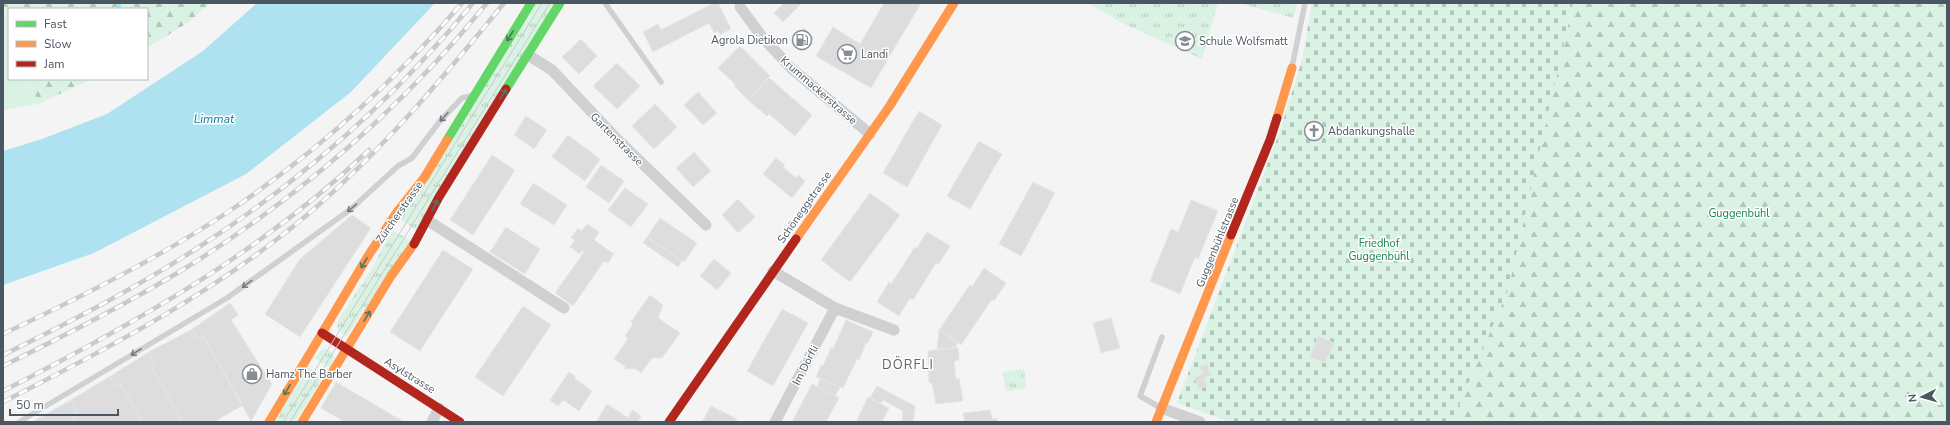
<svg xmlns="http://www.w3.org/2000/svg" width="1950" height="425" font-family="'Nunito Sans',sans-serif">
<defs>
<pattern id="grass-tufts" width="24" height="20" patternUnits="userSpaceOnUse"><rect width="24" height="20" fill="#d9f2e3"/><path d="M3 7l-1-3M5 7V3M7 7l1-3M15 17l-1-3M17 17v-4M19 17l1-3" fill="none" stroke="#b2c7bb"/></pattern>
<pattern id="forest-firs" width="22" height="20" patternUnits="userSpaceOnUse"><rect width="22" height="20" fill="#d9f2e3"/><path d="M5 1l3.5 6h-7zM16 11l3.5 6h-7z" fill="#b2c7bb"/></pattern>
<pattern id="cemetery-stones" width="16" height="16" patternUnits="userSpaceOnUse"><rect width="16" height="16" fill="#d9f2e3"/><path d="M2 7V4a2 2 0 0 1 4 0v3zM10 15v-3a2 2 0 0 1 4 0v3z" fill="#b2c7bb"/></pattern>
</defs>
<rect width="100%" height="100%" fill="#f4f4f4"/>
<path fill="url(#grass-tufts)" d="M 537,3 L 555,3 L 417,230 L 399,219 Z
M 1088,3 L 1218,3 L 1202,59 L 1124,24 Z
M 1238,3 L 1297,3 L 1294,18 Z
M 392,230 L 411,241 L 346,337 L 337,328 L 338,320 L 371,270 Z
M 323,349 L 330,351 L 335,358 L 330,368 L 314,358 Z
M 308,367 L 323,377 L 295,422 L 275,422 Z
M 1024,369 L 1026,389 L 1006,391 L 1003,372 Z"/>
<path fill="url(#forest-firs)" d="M 3,3 L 210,3 L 189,22 L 147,48 L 147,9 L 9,9 L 9,24 Z
M 1573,3 L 1947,3 L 1947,422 L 1452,422 L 1508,290 Z
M 29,79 L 92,79 L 38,104 Z"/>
<path fill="url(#cemetery-stones)" d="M 1312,3 L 1573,3 L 1508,290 L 1452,422 L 1230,422 L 1177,403 L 1280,131 L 1302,60 Z"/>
<path fill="#d9f2e3" d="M 3,7 L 9,24 L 9,79 L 29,79 L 38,104 L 3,110 Z"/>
<path fill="#aee2f0" d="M 257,3 L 435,3 L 351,92 L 246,174 L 94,253 L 3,285 L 3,151 L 42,139 L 107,114 L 203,51 Z"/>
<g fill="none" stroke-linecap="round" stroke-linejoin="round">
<path stroke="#aee2f0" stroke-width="4.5" d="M 118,3 L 119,6"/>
</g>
<path fill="#ddddde" stroke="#e5e6e7" d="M 714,3 L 718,3 L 731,29 L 720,35 L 718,31 L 714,33 L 709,23 L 653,52 L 643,32 L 658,24 L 661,30 Z
M 784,3 L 802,3 L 783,22 L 774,13 Z
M 884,3 L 921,3 L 871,88 L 816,56 L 833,27 L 860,44 Z
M 804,28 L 814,38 L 801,51 L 791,41 Z
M 581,39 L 597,56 L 579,74 L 562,57 Z
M 740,46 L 770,76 L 748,100 L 734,86 L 736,85 L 718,68 Z
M 617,63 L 640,86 L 617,109 L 593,86 Z
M 769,78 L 812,115 L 795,136 L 769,114 L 767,116 L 748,100 Z
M 698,92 L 717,113 L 703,125 L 684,105 Z
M 655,104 L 677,127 L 654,149 L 632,126 Z
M 919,111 L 942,125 L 907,187 L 883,173 Z
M 526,116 L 547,130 L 534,149 L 514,135 Z
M 568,135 L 600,159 L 585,181 L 552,157 Z
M 979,141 L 1002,154 L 970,209 L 947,196 Z
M 694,152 L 711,171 L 693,187 L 676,168 Z
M 492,155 L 515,170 L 473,235 L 450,220 Z
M 776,158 L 785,165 L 783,167 L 796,178 L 798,175 L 805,181 L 792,198 L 763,174 Z
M 601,165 L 624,181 L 609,203 L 586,187 Z
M 1033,182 L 1055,193 L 1021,256 L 999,244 Z
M 533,183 L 567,205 L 554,225 L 520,204 Z
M 625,188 L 648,204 L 631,227 L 608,210 Z
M 870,193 L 900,215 L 850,282 L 821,260 Z
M 738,199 L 755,217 L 738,233 L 722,215 Z
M 1191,200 L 1218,211 L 1198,259 L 1195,257 L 1180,294 L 1150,281 L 1171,229 L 1178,232 Z
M 352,215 L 371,228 L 300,337 L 265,314 L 300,259 Z
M 660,218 L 697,243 L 684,262 L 647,237 Z
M 587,224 L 599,232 L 594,240 L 614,254 L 608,263 L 604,261 L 573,306 L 555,293 L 584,252 L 582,250 L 580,254 L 570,247 L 575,240 L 571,238 L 578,228 L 581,231 Z
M 506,227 L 540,249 L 525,274 L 490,252 Z
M 927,232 L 950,246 L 939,264 L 936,263 L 913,300 L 910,298 L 899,316 L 877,302 L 889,282 L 891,284 L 915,247 L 917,248 Z
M 647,237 L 682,261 L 678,267 L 643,243 Z
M 443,250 L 473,269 L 420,351 L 390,332 Z
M 714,259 L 731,273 L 717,290 L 700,276 Z
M 984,268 L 1006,283 L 994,301 L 992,299 L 961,345 L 939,330 L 970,285 L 972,287 Z
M 650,295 L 663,305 L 658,318 L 680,333 L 662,358 L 652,358 L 641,373 L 636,369 L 625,369 L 625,366 L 614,359 L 628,338 L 625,336 L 633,324 L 631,322 Z
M 230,303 L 238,315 L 231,320 L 272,384 L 251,421 L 203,336 L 198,339 L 191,330 Z
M 523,306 L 551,325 L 503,396 L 475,377 Z
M 782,309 L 808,323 L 773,386 L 747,371 Z
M 1111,318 L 1120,348 L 1101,353 L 1093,323 Z
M 846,320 L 873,332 L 868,343 L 866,343 L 859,360 L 857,359 L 843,388 L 816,377 L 821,365 L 823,366 L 831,348 L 833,349 Z
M 191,330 L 198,339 L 203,336 L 243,405 L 214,422 L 183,422 L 151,367 L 155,366 L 149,352 Z
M 939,330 L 958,342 L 955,348 L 937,350 Z
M 1318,336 L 1334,343 L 1325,363 L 1310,357 Z
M 958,347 L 959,360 L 954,361 L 956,379 L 959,378 L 963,401 L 936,404 L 932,383 L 929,383 L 928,351 Z
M 149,352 L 155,366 L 151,367 L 183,422 L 143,422 L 121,385 L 117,387 L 109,377 Z
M 1207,364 L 1211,375 L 1204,378 L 1207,386 L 1199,389 L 1194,378 L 1203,374 L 1199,367 Z
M 569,372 L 575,376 L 574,378 L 592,391 L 579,411 L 563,400 L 558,406 L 550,400 Z
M 109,377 L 117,387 L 121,385 L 143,422 L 76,422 L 73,418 L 77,412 L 71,400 Z
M 820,379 L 840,387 L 835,396 L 817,387 Z
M 336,382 L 404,422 L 345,422 L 321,408 Z
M 812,384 L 839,398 L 826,422 L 792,422 Z
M 877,386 L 915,406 L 913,422 L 902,422 L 903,411 L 883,400 L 880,404 L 870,398 Z
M 868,397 L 889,408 L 882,422 L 861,422 L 857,420 Z
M 71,400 L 77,412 L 73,418 L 76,422 L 32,422 Z
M 607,404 L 628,418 L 632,410 L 641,416 L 638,422 L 596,422 Z
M 711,406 L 737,419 L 735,422 L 702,422 Z
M 990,410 L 992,419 L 996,418 L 997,422 L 965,422 L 963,413 Z"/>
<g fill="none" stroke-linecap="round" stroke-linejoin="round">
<path stroke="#ced0d2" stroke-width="5.5" d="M 605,3 L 661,82
M 1292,67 L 1305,3
M 1161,408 L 1140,396 L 1162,337
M 19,422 L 227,298 L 351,209 L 398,166 L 412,158 L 440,121 L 462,98 L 470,96"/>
<path stroke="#ced0d2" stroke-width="11" d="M 740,7 L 763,38 L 792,69 L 870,134
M 528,55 L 552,70 L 617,139 L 706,225
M 427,220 L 564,308
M 773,271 L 835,308 L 894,330
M 1161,408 L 1200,422
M 432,422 L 439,408
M 775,422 L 835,308"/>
<path stroke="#63d668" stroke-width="9" d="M 506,89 L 560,3
M 447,140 L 531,3"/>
<path stroke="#ff974d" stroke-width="9" d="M 1277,118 L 1292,68
M 796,239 L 889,107 L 954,3
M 269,422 L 368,256 L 397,212 L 424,178 L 447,140
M 302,422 L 391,276 L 414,244
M 1156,422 L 1231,235"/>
<path stroke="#b3261e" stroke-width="9" d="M 1231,235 L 1270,140 L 1277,118
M 414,244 L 439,197 L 506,89
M 322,333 L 460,422
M 669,422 L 796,239"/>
<path stroke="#c9cacc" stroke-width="1" d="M 283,422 L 542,3
M 290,422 L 550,3"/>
<defs>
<path id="rail" d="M 3,334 C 81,297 159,258 231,210 C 317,152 394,82 462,3
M 3,355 C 70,322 136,288 199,247 C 301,181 395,98 473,3
M 3,366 C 64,336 125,305 184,269 C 298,198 402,108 487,3
M 3,391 C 134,324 262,252 369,150
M 3,402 C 109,348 216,292 307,215 C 381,152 443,78 504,3"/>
</defs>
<use href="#rail" stroke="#c9cacc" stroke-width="4.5"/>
<use href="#rail" stroke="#fff" stroke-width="3" stroke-dasharray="9" stroke-linecap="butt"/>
</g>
<defs><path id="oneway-shaft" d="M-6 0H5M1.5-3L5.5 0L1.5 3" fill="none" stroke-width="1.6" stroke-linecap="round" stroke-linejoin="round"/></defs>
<g stroke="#507663">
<use href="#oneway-shaft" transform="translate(510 36) rotate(122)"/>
<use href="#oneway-shaft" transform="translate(503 94) rotate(-58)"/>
<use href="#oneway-shaft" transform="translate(435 205) rotate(-62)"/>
<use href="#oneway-shaft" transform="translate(364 263) rotate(121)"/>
<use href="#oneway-shaft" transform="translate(367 316) rotate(-59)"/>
<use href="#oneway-shaft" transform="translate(287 390) rotate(120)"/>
</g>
<g stroke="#727b83">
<use href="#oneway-shaft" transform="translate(444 117) rotate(132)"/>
<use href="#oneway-shaft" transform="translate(352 208) rotate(140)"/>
<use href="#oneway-shaft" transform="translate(247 284) rotate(144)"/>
<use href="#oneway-shaft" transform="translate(136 352) rotate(149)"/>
</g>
<defs>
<symbol id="fuel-ring" viewBox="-11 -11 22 22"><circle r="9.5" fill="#fff" stroke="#868d94" stroke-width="1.5"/><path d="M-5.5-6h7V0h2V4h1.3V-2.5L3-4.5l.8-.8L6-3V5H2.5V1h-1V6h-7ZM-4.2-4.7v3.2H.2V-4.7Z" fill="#868d94"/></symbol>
<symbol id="school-ring" viewBox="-11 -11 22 22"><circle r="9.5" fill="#fff" stroke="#868d94" stroke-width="1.5"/><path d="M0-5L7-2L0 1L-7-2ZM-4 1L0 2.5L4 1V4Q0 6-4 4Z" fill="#868d94"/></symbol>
<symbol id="supermarket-ring" viewBox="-11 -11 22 22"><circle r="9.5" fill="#fff" stroke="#868d94" stroke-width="1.5"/><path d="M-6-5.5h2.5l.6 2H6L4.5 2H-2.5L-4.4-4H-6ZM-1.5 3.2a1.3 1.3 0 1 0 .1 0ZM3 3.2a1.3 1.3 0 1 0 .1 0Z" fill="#868d94"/></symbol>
<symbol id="church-ring" viewBox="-11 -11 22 22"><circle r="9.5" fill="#fff" stroke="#868d94" stroke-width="1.5"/><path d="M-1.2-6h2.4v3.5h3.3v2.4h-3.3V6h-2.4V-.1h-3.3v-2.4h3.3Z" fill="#868d94"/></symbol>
<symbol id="shop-ring" viewBox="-11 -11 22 22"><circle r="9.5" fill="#fff" stroke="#868d94" stroke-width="1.5"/><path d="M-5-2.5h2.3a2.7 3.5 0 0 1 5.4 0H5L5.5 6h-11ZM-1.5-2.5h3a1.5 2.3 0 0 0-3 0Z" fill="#868d94"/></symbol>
</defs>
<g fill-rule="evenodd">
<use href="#fuel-ring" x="791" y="29" width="22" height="22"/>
<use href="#school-ring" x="1174" y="30" width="22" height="22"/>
<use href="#supermarket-ring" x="836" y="43" width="22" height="22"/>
<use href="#church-ring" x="1303" y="120" width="22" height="22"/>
<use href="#shop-ring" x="241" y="363" width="22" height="22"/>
</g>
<g text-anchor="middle" stroke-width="3" stroke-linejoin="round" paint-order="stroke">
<g font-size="11" fill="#4a5661" stroke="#fff" text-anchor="start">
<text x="788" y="44" text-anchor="end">Agrola Dietikon</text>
<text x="1199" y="45">Schule Wolfsmatt</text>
<text x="861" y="58">Landi</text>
<text x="1328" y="135">Abdankungshalle</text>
<text x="266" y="378">Hamz The Barber</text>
</g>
<g font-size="11" fill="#4a5661" stroke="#fff">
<text transform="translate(819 90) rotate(41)" y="4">Krummackerstrasse</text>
<text transform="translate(617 139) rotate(45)" y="4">Gartenstrasse</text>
<text transform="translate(804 207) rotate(-55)" y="4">Schöneggstrasse</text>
<text transform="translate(399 212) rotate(-55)" y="4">Zürcherstrasse</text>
<text transform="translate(1217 242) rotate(-68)" y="4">Guggenbühlstrasse</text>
<text transform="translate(805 365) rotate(-63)" y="4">Im Dörfli</text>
<text transform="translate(410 375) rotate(32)" y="4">Asylstrasse</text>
</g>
<g font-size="11" fill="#17864f" stroke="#fff">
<text x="1739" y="217">Guggenbühl</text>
<text x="1379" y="247">Friedhof<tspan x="1379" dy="13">Guggenbühl</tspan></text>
</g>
<g font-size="12" font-style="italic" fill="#0c7c9b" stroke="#fff">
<text x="214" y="123">Limmat</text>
</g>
<g font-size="13" letter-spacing="1" fill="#5f6368" stroke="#fff">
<text x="908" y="369">DÖRFLI</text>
</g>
</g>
<rect width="1950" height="425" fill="none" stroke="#4a5661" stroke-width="8"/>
<rect x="8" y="8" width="140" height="72" fill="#ffffff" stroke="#b7bbc0"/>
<rect x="16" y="21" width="20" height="6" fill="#63d668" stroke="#b7bbc0"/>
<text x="44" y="28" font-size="12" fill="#4a5661">Fast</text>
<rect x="16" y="41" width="20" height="6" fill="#ff974d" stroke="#b7bbc0"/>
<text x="44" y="48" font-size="12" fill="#4a5661">Slow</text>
<rect x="16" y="61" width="20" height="6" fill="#b3261e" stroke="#b7bbc0"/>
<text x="44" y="68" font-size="12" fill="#4a5661">Jam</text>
<g transform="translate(1922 397) rotate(264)" stroke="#ffffff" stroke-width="3" paint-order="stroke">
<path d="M0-3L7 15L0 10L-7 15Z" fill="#4a5661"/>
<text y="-6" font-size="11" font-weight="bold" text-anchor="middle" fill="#4a5661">N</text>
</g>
<path d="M10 409v6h108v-6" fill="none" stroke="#4a5661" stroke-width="2"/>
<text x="16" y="409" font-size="12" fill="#4a5661" stroke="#ffffff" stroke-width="3" paint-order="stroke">50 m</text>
</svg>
